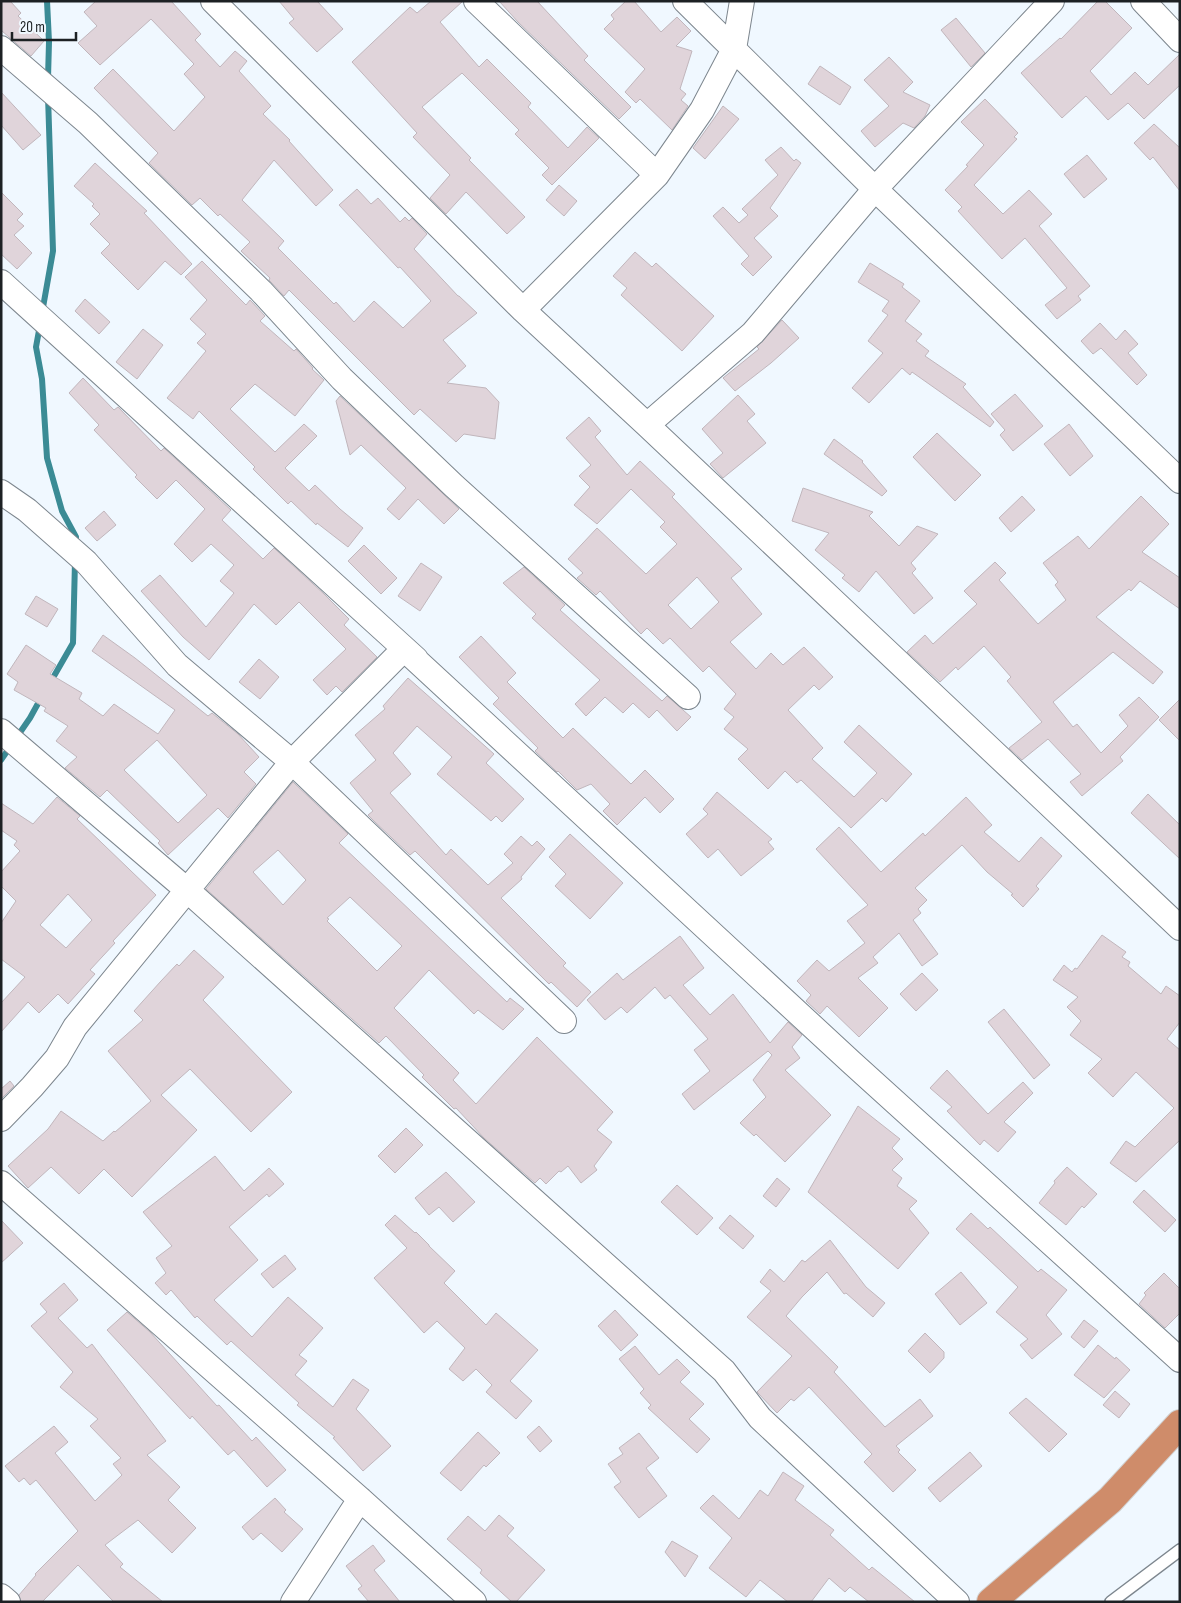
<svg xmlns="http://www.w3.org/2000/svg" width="1181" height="1603" font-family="'Sofia Sans Condensed',sans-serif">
<rect width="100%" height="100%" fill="#f0f8ff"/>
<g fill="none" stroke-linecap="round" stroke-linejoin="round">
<path stroke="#3b8b95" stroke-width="6" d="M 47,1 L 49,42 L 48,78
M 42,313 L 53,251 L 48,96
M 40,325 L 36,347 L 42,379 L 47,458 L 62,511 L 76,537 L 75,544
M 50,683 L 73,643 L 75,561
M 1,760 L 30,718 L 41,698"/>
</g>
<path fill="#e0d4da" stroke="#c1b6bc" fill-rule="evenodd" d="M 1,1 L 10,1 L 21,13 L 18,16 L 44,41 L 31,56 L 2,31 L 1,32 Z
M 96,1 L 171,1 L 201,34 L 195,40 L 220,67 L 235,51 L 247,61 L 239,71 L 271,106 L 263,114 L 290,140 L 289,141 L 333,190 L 316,206 L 274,160 L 242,200 L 284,241 L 278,248 L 334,304 L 336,302 L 354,322 L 374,301 L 403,328 L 431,301 L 400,267 L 398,268 L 339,205 L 357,189 L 371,204 L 378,198 L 400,222 L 405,217 L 409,221 L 412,218 L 427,234 L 414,249 L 458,296 L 459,296 L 477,313 L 443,340 L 466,366 L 447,383 L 486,388 L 499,402 L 495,439 L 464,434 L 456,442 L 420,409 L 414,415 L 289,290 L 284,296 L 269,280 L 270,278 L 241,251 L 250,242 L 220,214 L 218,216 L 200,198 L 192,205 L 149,163 L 158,153 L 94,88 L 113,69 L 174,131 L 205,97 L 184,74 L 194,64 L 151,19 L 100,65 L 78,43 L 97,26 L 84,12 Z
M 279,1 L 317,1 L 343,29 L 317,52 L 289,23 L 294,19 Z
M 431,1 L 463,1 L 440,22 L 479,67 L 487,59 L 531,103 L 528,107 L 568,148 L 587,127 L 599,138 L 552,185 L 542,175 L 549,168 L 515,134 L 519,130 L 462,73 L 422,107 L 471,158 L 469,160 L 525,217 L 507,234 L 466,192 L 446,214 L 430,198 L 450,175 L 413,137 L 417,133 L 352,62 L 410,7 L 417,13 Z
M 499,1 L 537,1 L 588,56 L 584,60 L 631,107 L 619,119 L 518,22 Z
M 626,1 L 634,1 L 661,32 L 677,17 L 691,31 L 676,46 L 692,51 L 680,89 L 686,94 L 681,100 L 688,106 L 672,130 L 640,99 L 636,103 L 625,92 L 645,69 L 604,29 L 614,19 L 611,15 Z
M 1098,1 L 1105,1 L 1132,28 L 1090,71 L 1111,95 L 1135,72 L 1148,85 L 1180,54 L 1180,85 L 1144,119 L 1128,103 L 1108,120 L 1086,96 L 1062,118 L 1021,73 L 1060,38 L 1061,39 Z
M 956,18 L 985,53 L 971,67 L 941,30 Z
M 889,57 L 913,82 L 903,92 L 930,105 L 925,116 L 914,128 L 903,123 L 875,147 L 861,131 L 889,106 L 864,80 Z
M 820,66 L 851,87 L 840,105 L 808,84 Z
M 1,92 L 41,135 L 23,150 L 1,125 Z
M 985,99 L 1018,133 L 1014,137 L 1017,139 L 974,185 L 1003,214 L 1029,190 L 1052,214 L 1039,226 L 1090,286 L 1078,296 L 1081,300 L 1057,319 L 1045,305 L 1067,288 L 1025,238 L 1002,259 L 958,211 L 962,207 L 945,190 L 968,166 L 966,165 L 984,145 L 961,122 Z
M 723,106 L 739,119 L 705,159 L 693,148 Z
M 1154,124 L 1180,148 L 1180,191 L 1153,157 L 1150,160 L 1134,143 Z
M 781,147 L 794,161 L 796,159 L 801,163 L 770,208 L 778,216 L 754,238 L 772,257 L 753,276 L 741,264 L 749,256 L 713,216 L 723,207 L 739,223 L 748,215 L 742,209 L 778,175 L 765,160 Z
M 1087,155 L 1107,179 L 1084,198 L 1064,174 Z
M 95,163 L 147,211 L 144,213 L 192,264 L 181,275 L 165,261 L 138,290 L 101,253 L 110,244 L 90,224 L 100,214 L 92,206 L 94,204 L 74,186 Z
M 559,185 L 577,201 L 564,216 L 546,200 Z
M 1,192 L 23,214 L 17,220 L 24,226 L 14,235 L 32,253 L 17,269 L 1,254 Z
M 635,252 L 652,267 L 656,263 L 714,316 L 682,351 L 621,295 L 627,288 L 613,276 Z
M 202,261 L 246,305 L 250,300 L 251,301 L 265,316 L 260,321 L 294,351 L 296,349 L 313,368 L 312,369 L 324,380 L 295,416 L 255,384 L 230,409 L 275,452 L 304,424 L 317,436 L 285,468 L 309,491 L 315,485 L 340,509 L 363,528 L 348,547 L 317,523 L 316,525 L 291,501 L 288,504 L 253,469 L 255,467 L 199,411 L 193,419 L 167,398 L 206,351 L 197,343 L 206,334 L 190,319 L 207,300 L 185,277 Z
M 870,263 L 904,284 L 902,287 L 920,301 L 905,321 L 922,334 L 916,341 L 929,351 L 925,356 L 966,384 L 963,387 L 994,422 L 990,427 L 912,372 L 910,375 L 902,368 L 869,403 L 852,388 L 883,353 L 868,341 L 888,315 L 882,311 L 889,301 L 858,282 Z
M 85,299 L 110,322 L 99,334 L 75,311 Z
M 782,320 L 799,338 L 771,363 L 735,391 L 723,378 L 759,349 L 757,347 Z
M 1100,323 L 1116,340 L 1125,330 L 1138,344 L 1128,353 L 1147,375 L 1137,385 L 1101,348 L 1093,354 L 1081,341 Z
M 143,329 L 163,345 L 137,379 L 116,362 Z
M 83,378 L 114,410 L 118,407 L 161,451 L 164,448 L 231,510 L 222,520 L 263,559 L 274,548 L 324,594 L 349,619 L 344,625 L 377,657 L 342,692 L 336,686 L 327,695 L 313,680 L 346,649 L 299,602 L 276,625 L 254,604 L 209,660 L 183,637 L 141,591 L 160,575 L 206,627 L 234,593 L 220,581 L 234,565 L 211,544 L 192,562 L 174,544 L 205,509 L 176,480 L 157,499 L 135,477 L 137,475 L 94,430 L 99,425 L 69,393 Z
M 1015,394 L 1043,426 L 1013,451 L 1000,435 L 1005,430 L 991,414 Z
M 738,395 L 755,414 L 747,421 L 766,443 L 723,478 L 710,464 L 723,453 L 702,429 Z
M 340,396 L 459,509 L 444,524 L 418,499 L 399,520 L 387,509 L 406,488 L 361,445 L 350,455 L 336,401 Z
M 589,417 L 601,431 L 595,437 L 627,475 L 640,461 L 675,494 L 672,497 L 742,569 L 731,578 L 762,614 L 730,642 L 756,669 L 771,653 L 783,665 L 804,647 L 833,677 L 819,690 L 814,685 L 788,710 L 823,748 L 812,759 L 854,797 L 877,773 L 844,742 L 859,725 L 912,774 L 886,802 L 882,798 L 851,828 L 801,780 L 797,783 L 785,771 L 768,789 L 738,759 L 748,749 L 724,729 L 734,717 L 724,709 L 736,694 L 709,666 L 703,672 L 670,638 L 663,644 L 647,628 L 641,634 L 600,591 L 596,595 L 577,578 L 583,573 L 568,559 L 597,528 L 646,574 L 677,544 L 660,527 L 665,522 L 631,489 L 597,524 L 574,505 L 590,487 L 579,476 L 591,465 L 566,438 ZM 697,577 L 719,602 L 691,629 L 668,605 Z
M 1069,424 L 1093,456 L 1070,476 L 1044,444 Z
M 937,433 L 981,475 L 955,501 L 913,457 Z
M 834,439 L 863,461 L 862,462 L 887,491 L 882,496 L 824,454 Z
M 803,488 L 873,512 L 869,516 L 899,546 L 917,526 L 938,534 L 911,563 L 916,569 L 912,573 L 933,598 L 914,614 L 876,571 L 859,592 L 842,578 L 845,575 L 815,550 L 829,533 L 792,521 Z
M 1022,496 L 1035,510 L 1011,532 L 999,518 Z
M 1141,496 L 1169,524 L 1142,552 L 1180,578 L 1180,609 L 1140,581 L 1131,591 L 1129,589 L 1096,617 L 1163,672 L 1153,684 L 1113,652 L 1053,702 L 1073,727 L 1077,724 L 1101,753 L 1128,726 L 1119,715 L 1139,697 L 1159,717 L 1120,757 L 1123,761 L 1082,796 L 1070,782 L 1081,774 L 1048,739 L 1022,760 L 1009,748 L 1042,722 L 1007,681 L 1011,677 L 984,646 L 958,670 L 956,667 L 940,682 L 907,652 L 925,635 L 933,644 L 977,604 L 964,591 L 995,562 L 1006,573 L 999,580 L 1038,624 L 1066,600 L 1055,585 L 1058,582 L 1043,563 L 1078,536 L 1089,549 Z
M 104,511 L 116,525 L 97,541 L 85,528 Z
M 364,545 L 397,578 L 381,594 L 348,561 Z
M 421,563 L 442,577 L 420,611 L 398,596 Z
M 524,567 L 565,605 L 560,610 L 662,701 L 667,696 L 691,717 L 677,731 L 657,710 L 649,718 L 633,703 L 623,713 L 605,697 L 586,716 L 575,704 L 600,680 L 532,618 L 536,614 L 503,583 Z
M 36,596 L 58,609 L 47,627 L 25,614 Z
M 103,635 L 135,658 L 208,716 L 212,713 L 238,734 L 259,757 L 244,772 L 256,784 L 228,818 L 218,808 L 168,855 L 158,843 L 160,841 L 107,790 L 100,797 L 65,768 L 77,757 L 56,741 L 68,726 L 44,711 L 46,708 L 14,690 L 18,682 L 7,674 L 26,645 L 56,665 L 50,674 L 82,693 L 79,699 L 103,716 L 114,704 L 158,734 L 175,710 L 92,651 ZM 157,740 L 207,795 L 178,823 L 124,770 Z
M 481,636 L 516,673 L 507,682 L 563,738 L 573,728 L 631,784 L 645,770 L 674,799 L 660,813 L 645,797 L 617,825 L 603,811 L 610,804 L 591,784 L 577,790 L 558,771 L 557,772 L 535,751 L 538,748 L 493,704 L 499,698 L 459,657 Z
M 259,659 L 279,677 L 260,699 L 239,682 Z
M 408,678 L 494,754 L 486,763 L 524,799 L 502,822 L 496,816 L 491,821 L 437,774 L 452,757 L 417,726 L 393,753 L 411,774 L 390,793 L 446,855 L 451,849 L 488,885 L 513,863 L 504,854 L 521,836 L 532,846 L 537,841 L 545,849 L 521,877 L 522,879 L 501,898 L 566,963 L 563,966 L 591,992 L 577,1007 L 551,982 L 549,984 L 415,851 L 410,855 L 375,822 L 368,815 L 373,811 L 350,783 L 376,760 L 355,735 L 385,709 L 383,706 Z
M 1180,699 L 1180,741 L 1159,720 Z
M 293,782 L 348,834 L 339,843 L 507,1002 L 510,998 L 524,1009 L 503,1030 L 478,1010 L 474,1014 L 429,970 L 394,1008 L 459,1073 L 453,1080 L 476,1104 L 537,1037 L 613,1112 L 597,1130 L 612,1142 L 594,1166 L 597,1170 L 581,1183 L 568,1166 L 561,1172 L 559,1171 L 546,1184 L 540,1178 L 535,1183 L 484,1138 L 456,1108 L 454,1109 L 422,1077 L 424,1075 L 386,1036 L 379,1043 L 206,889 ZM 278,850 L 306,880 L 283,905 L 253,872 ZM 350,897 L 402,946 L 377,971 L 327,921 L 329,919 L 327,918 Z
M 717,792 L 772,839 L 768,842 L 774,849 L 741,876 L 718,849 L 708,858 L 686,834 L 708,814 L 703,809 Z
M 1148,794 L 1180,825 L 1180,859 L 1131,813 Z
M 57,797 L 80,816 L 77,819 L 156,895 L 113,941 L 115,943 L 90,970 L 95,974 L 68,1004 L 58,994 L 39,1013 L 28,1002 L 1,1032 L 1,1003 L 25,977 L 1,959 L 1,923 L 16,901 L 1,886 L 1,872 L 20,851 L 14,845 L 17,841 L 1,830 L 1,803 L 33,824 ZM 68,894 L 92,920 L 66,948 L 40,925 Z
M 966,797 L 992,825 L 984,832 L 1019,862 L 1041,837 L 1062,856 L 1036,886 L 1039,889 L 1023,907 L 1011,895 L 1013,894 L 987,872 L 962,845 L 915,888 L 927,900 L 918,909 L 921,913 L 913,920 L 938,954 L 922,966 L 899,933 L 873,957 L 878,963 L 858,978 L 888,1008 L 859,1037 L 827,1006 L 820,1014 L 806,1001 L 811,995 L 797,981 L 817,960 L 829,971 L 865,943 L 847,921 L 868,905 L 816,849 L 839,827 L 881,872 L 923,833 L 925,836 Z
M 570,834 L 623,883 L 590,919 L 555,886 L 566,874 L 549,857 Z
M 1102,935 L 1126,952 L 1122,957 L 1130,962 L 1128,966 L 1161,994 L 1166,986 L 1180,996 L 1180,1022 L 1167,1039 L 1180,1050 L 1180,1140 L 1136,1182 L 1110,1163 L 1126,1141 L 1135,1147 L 1174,1108 L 1136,1072 L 1113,1097 L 1088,1073 L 1102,1059 L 1070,1035 L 1081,1021 L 1067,1007 L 1078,997 L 1053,980 L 1064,965 L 1072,972 L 1075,968 L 1077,969 Z
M 680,936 L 704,968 L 683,985 L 710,1015 L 733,994 L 770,1043 L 788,1022 L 802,1035 L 792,1047 L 800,1058 L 785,1070 L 831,1115 L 785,1162 L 756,1134 L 754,1136 L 740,1123 L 766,1097 L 753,1080 L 772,1055 L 768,1051 L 694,1110 L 682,1094 L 710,1071 L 694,1050 L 708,1039 L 670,995 L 665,999 L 655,987 L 627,1013 L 621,1007 L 605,1020 L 587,1000 L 617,973 L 623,980 Z
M 194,950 L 224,977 L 203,1000 L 292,1092 L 251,1132 L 190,1069 L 161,1095 L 197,1130 L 132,1197 L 104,1169 L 79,1194 L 51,1167 L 28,1188 L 8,1166 L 48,1129 L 61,1111 L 103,1141 L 114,1131 L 115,1132 L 151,1101 L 108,1051 L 143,1020 L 134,1011 L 161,981 L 177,964 L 179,966 Z
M 922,973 L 938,990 L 916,1011 L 900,994 Z
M 1004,1009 L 1050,1065 L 1034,1079 L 988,1022 Z
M 947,1070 L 988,1114 L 1023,1082 L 1033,1093 L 1004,1122 L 1016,1132 L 998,1152 L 984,1140 L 980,1145 L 947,1111 L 952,1107 L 930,1088 Z
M 10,1081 L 14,1086 L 1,1099 L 1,1089 Z
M 858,1106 L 900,1139 L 892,1148 L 903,1159 L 892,1170 L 902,1178 L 897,1186 L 917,1201 L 909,1209 L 929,1233 L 898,1269 L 808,1192 Z
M 406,1128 L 423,1145 L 395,1173 L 378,1156 Z
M 215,1156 L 244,1191 L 269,1168 L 284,1184 L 269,1197 L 267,1194 L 229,1227 L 258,1260 L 214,1300 L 252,1337 L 288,1297 L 323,1328 L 299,1355 L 307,1361 L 295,1375 L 333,1407 L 353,1379 L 369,1390 L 356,1409 L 391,1446 L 363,1471 L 333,1438 L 335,1437 L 297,1405 L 299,1403 L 231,1341 L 227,1345 L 197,1316 L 195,1318 L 171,1290 L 166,1295 L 155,1283 L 166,1273 L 156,1258 L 172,1246 L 143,1212 Z
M 1067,1167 L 1097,1194 L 1084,1208 L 1082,1206 L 1066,1225 L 1039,1203 L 1055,1183 L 1054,1181 Z
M 446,1172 L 475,1202 L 453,1222 L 439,1207 L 429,1215 L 415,1198 Z
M 777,1178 L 790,1189 L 776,1207 L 763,1196 Z
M 677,1185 L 713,1218 L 697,1235 L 661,1202 Z
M 1144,1190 L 1176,1220 L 1165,1232 L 1133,1202 Z
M 971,1213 L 988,1229 L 990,1227 L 1038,1272 L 1041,1269 L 1067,1290 L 1046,1315 L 1062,1334 L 1032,1359 L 1020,1345 L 1028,1339 L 996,1312 L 1018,1287 L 956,1229 Z
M 395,1215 L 415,1233 L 416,1232 L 429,1245 L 429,1246 L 455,1271 L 444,1283 L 486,1325 L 496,1313 L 538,1350 L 510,1381 L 532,1401 L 516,1419 L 486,1392 L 492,1385 L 476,1369 L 463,1381 L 449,1369 L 465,1348 L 437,1321 L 424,1333 L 374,1278 L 407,1248 L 385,1225 Z
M 730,1215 L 754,1236 L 743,1249 L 719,1228 Z
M 1,1220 L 23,1243 L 1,1263 Z
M 830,1240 L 866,1287 L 885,1303 L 873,1317 L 846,1293 L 844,1294 L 827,1272 L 802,1297 L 786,1316 L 838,1367 L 834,1372 L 885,1427 L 920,1399 L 933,1416 L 896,1446 L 900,1450 L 898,1452 L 916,1470 L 893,1492 L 864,1462 L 872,1454 L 809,1387 L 794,1401 L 791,1399 L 777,1413 L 757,1392 L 792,1356 L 747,1317 L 771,1291 L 760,1282 L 770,1269 L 784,1282 L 802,1260 L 805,1262 Z
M 285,1255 L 296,1269 L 273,1288 L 261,1274 Z
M 961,1272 L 987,1303 L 960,1325 L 935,1294 Z
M 1164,1273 L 1180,1289 L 1180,1313 L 1165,1328 L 1139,1304 L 1146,1295 L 1144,1293 Z
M 64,1283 L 78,1300 L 58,1318 L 87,1348 L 92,1344 L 166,1441 L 147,1455 L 180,1487 L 168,1500 L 196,1528 L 172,1553 L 138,1520 L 105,1545 L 123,1564 L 120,1567 L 163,1602 L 114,1602 L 78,1565 L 42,1602 L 21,1602 L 19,1595 L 36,1575 L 35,1574 L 78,1531 L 36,1480 L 30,1485 L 24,1478 L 19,1482 L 5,1466 L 54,1426 L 68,1442 L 55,1453 L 95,1501 L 122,1475 L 113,1464 L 121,1458 L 90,1426 L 98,1419 L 60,1387 L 73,1372 L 31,1326 L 47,1312 L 40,1304 Z
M 615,1310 L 638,1335 L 621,1351 L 598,1326 Z
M 127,1312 L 150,1332 L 217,1406 L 219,1405 L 252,1441 L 256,1437 L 286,1470 L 267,1487 L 234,1450 L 228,1455 L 192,1416 L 190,1419 L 107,1330 Z
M 1084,1320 L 1098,1331 L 1084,1348 L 1071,1337 Z
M 925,1333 L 944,1352 L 944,1358 L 930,1373 L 908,1351 Z
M 1098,1345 L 1115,1359 L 1116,1357 L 1130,1370 L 1104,1398 L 1074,1375 Z
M 635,1346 L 659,1375 L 677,1359 L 690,1372 L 680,1382 L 704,1404 L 689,1419 L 710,1439 L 697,1453 L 648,1408 L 651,1405 L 640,1393 L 644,1389 L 619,1359 Z
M 1115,1391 L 1130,1404 L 1119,1418 L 1103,1405 Z
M 1026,1398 L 1067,1434 L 1049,1452 L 1009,1413 Z
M 539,1426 L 552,1441 L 540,1452 L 527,1437 Z
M 478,1432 L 500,1453 L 486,1467 L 484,1465 L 461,1491 L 440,1473 Z
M 639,1433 L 659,1458 L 646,1468 L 667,1496 L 639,1518 L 614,1487 L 621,1482 L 608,1464 L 623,1454 L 619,1448 Z
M 970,1452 L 982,1466 L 940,1502 L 928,1488 Z
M 783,1472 L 804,1486 L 795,1500 L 834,1530 L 830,1535 L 869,1570 L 872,1567 L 915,1602 L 869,1602 L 850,1587 L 845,1592 L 829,1578 L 811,1602 L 788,1602 L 760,1580 L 746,1597 L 709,1568 L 732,1538 L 700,1508 L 713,1495 L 739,1519 L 760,1490 L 768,1496 Z
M 275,1498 L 286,1510 L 284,1512 L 303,1529 L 282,1552 L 261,1533 L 253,1540 L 242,1527 Z
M 499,1515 L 514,1528 L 507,1536 L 545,1570 L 516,1602 L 512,1602 L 480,1573 L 482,1570 L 447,1539 L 468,1516 L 485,1531 Z
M 672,1541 L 698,1556 L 685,1577 L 665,1552 Z
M 373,1545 L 385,1561 L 374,1570 L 400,1602 L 369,1602 L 358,1589 L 362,1586 L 346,1566 Z"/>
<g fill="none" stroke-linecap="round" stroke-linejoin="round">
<defs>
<path id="service" d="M 1111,1602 L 1180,1550"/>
<path id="minor" d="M 213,1 L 523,310 L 647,425 L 1180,928
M 476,1 L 657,175
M 685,1 L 875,189 L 1180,481
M 1143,1 L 1180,40
M 1,48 L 88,123 L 261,291 L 342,379 L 454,486 L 688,697
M 1,282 L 416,659
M 523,310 L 657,175 L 702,110 L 734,49 L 742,1
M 647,425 L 753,333 L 875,189 L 1052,1
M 1,492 L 27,510 L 86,562 L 177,665 L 292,762 L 564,1021
M 1,731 L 187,890 L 724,1371 L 760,1418 L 957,1602
M 1,1119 L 32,1087 L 57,1058 L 75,1027 L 292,762 L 404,649 L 851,1062 L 1180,1360
M 1,1183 L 360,1499 L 474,1602
M 1,1596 L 8,1602
M 293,1602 L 360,1499"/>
<path id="trunk" d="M 991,1602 L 1110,1500 L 1180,1424"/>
</defs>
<use href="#service" stroke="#7d868e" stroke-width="14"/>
<use href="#minor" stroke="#7d868e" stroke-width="26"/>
<use href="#trunk" stroke="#d2d3d3" stroke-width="30"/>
<use href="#service" stroke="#fff" stroke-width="11"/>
<use href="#minor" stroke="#fff" stroke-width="24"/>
<use href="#trunk" stroke="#cf8c6a" stroke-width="28"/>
</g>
<rect width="1181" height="1603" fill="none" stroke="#1d2124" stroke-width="5"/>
<path d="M12 32v8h64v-8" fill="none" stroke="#1d2124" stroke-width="2.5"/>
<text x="20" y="32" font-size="15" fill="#1d2124" stroke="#f0f8ff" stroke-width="4" paint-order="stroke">20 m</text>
</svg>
